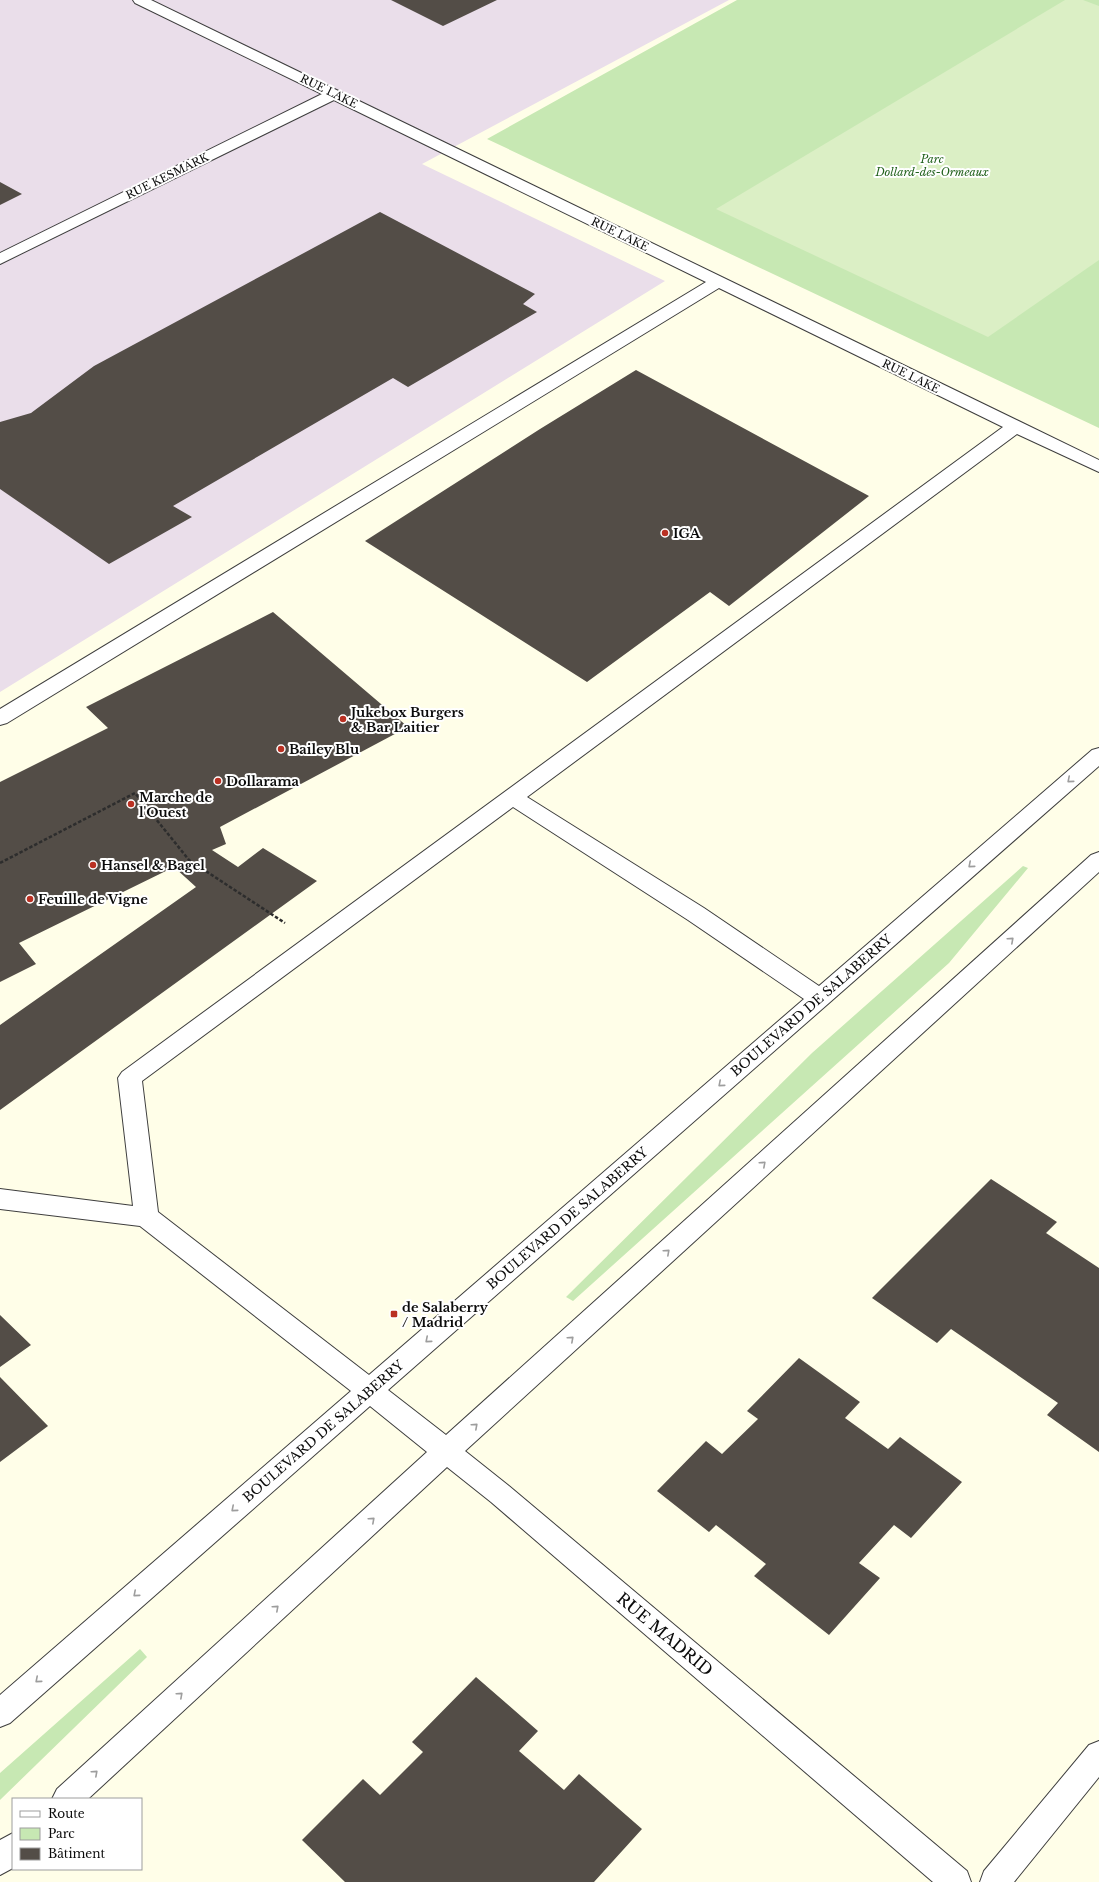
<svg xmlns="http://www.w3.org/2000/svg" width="1099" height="1882" font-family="'Libre Baskerville',serif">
<rect width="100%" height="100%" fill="#fffee8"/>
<path fill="#eadeea" d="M 0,0 L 729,0 L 422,164 L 665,281 L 0,692 Z"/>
<path fill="#c7e8b3" d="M 737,0 L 1099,0 L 1099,428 L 487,139 Z
M 1023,866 L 1028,868 L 949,963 L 573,1301 L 566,1297 L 812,1053 Z
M 140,1649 L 147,1657 L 0,1800 L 0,1773 Z"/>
<path fill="#dbefc5" d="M 1065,0 L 1083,0 L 1099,6 L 1099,260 L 988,337 L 716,209 Z"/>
<path fill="#534d47" d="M 391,0 L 497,0 L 443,26 Z
M 0,182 L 22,194 L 0,205 Z
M 380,212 L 535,294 L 523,304 L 537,312 L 408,387 L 393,378 L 173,506 L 192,517 L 109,564 L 0,489 L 0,422 L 31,413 L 94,366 Z
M 636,370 L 869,496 L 729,606 L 710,592 L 587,682 L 365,541 L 540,429 Z
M 273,612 L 408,727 L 220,827 L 226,844 L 212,850 L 238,867 L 263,848 L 317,881 L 0,1110 L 0,1025 L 196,887 L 174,867 L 19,943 L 36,964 L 0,982 L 0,782 L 108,728 L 86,707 Z
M 991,1179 L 1057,1222 L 1046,1233 L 1099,1268 L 1099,1452 L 1047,1415 L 1058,1403 L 951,1329 L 937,1343 L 872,1298 Z
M 0,1315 L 31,1345 L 0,1367 Z
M 799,1358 L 860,1402 L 845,1418 L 888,1449 L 900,1437 L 962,1482 L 911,1538 L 894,1525 L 859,1563 L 880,1578 L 829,1635 L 754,1576 L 766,1564 L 716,1525 L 709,1532 L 657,1491 L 706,1441 L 722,1454 L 758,1419 L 747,1411 Z
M 0,1377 L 48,1426 L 0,1462 Z
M 476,1677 L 538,1731 L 519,1751 L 564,1790 L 579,1774 L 642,1829 L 594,1882 L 345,1882 L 302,1840 L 363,1779 L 380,1795 L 423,1752 L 412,1742 Z"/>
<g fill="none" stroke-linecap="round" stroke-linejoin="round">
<defs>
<path id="minor" d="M 133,0 L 151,0 L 1099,460 L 1099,472 L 1017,434 L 527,797 L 704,908 L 819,986 L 1092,750 L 1099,748 L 1099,766 L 388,1390 L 446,1435 L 1091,855 L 1099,852 L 1099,872 L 465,1451 L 509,1486 L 967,1871 L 971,1882 L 933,1882 L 491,1502 L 447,1467 L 88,1799 L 52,1799 L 57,1789 L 427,1452 L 370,1406 L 10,1723 L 0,1727 L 0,1695 L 351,1391 L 140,1226 L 0,1209 L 0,1189 L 133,1206 L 118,1078 L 122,1072 L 1003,427 L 719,288 L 7,723 L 0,725 L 0,709 L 706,282 L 334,100 L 0,264 L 0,253 L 322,94 L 135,3 ZM 513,807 L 688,920 L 804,999 L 369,1375 L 158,1212 L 142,1081 Z
M 1099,1741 L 1099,1777 L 1014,1882 L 980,1882 L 984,1871 L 1089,1745 Z
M 13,1833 L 13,1868 L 0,1875 L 0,1840 Z"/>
</defs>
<use href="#minor" stroke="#3e3e3e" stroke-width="2"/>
<path stroke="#2d2d2d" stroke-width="2.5" stroke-dasharray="3.5 2" stroke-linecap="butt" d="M 0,863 L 135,793 L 189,860 L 285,923"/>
<use href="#minor" fill="#fff" fill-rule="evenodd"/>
</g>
<defs><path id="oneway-chevron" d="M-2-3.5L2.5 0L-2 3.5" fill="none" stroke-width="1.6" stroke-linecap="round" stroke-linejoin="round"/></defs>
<g stroke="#9d9d9d">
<use href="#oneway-chevron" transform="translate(1070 780) rotate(139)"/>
<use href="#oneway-chevron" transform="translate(971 865) rotate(139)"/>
<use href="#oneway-chevron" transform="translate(1011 940) rotate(-42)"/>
<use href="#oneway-chevron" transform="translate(721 1084) rotate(139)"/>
<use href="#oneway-chevron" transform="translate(763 1164) rotate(-42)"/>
<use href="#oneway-chevron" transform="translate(667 1252) rotate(-42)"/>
<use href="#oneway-chevron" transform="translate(571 1339) rotate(-42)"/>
<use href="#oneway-chevron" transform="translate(428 1340) rotate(139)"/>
<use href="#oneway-chevron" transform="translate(475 1426) rotate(-42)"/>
<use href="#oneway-chevron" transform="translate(234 1509) rotate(139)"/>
<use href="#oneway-chevron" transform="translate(372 1520) rotate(-42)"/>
<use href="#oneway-chevron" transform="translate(136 1594) rotate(139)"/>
<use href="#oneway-chevron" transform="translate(276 1608) rotate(-42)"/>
<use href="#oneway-chevron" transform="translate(38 1680) rotate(139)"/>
<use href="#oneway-chevron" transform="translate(180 1695) rotate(-42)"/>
<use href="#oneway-chevron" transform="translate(95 1773) rotate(-42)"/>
</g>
<g fill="#ba3123" stroke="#fff" stroke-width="1.5">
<circle cx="665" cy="533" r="4"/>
<circle cx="343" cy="719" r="4"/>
<circle cx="281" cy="749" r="4"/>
<circle cx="218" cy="781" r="4"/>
<circle cx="131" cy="804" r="4"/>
<circle cx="93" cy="865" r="4"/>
<circle cx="30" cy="899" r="4"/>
<rect x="390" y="1310" width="8" height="8" rx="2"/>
</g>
<g text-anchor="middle" stroke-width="4" stroke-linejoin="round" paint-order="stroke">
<g font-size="11" fill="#0b0b0b" stroke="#fff">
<text transform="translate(329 91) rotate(26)" y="4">RUE LAKE</text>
<text transform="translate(167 176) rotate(-26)" y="4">RUE KESMARK</text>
<text transform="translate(620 234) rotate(26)" y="4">RUE LAKE</text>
<text transform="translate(911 376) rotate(26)" y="4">RUE LAKE</text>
</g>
<g font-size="11" font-style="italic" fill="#21611c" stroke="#fff">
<text x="932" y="163">Parc<tspan x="932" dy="13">Dollard-des-Ormeaux</tspan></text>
</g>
<g font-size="13" font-weight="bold" fill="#0b0b0b" stroke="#fff" text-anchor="start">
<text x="673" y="538">IGA</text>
<text x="351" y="717">Jukebox Burgers<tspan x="351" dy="15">&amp; Bar Laitier</tspan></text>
<text x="289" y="754">Bailey Blu</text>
<text x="226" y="786">Dollarama</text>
<text x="139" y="802">Marche de<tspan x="139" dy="15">l'Ouest</tspan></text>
<text x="101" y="870">Hansel &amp; Bagel</text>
<text x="38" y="904">Feuille de Vigne</text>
<text x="402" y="1312">de Salaberry<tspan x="402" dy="15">/ Madrid</tspan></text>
</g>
<g font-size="13" fill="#0b0b0b" stroke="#fff">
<text transform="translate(811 1005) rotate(-41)" y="5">BOULEVARD DE SALABERRY</text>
<text transform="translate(567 1218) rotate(-41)" y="5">BOULEVARD DE SALABERRY</text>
<text transform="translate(323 1431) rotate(-41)" y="5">BOULEVARD DE SALABERRY</text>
</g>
<g font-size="16" fill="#0b0b0b" stroke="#fff">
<text transform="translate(665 1634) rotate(40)" y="6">RUE MADRID</text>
</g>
</g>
<rect x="12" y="1798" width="130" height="72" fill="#ffffff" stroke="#9d9d9d"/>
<rect x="20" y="1811" width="20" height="6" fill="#ffffff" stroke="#9d9d9d"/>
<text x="48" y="1818" font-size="12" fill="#0b0b0b">Route</text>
<rect x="20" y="1828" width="20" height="12" fill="#c7e8b3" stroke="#9d9d9d"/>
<text x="48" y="1838" font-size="12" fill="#0b0b0b">Parc</text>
<rect x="20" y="1848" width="20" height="12" fill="#534d47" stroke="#9d9d9d"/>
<text x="48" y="1858" font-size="12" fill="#0b0b0b">Bâtiment</text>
</svg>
